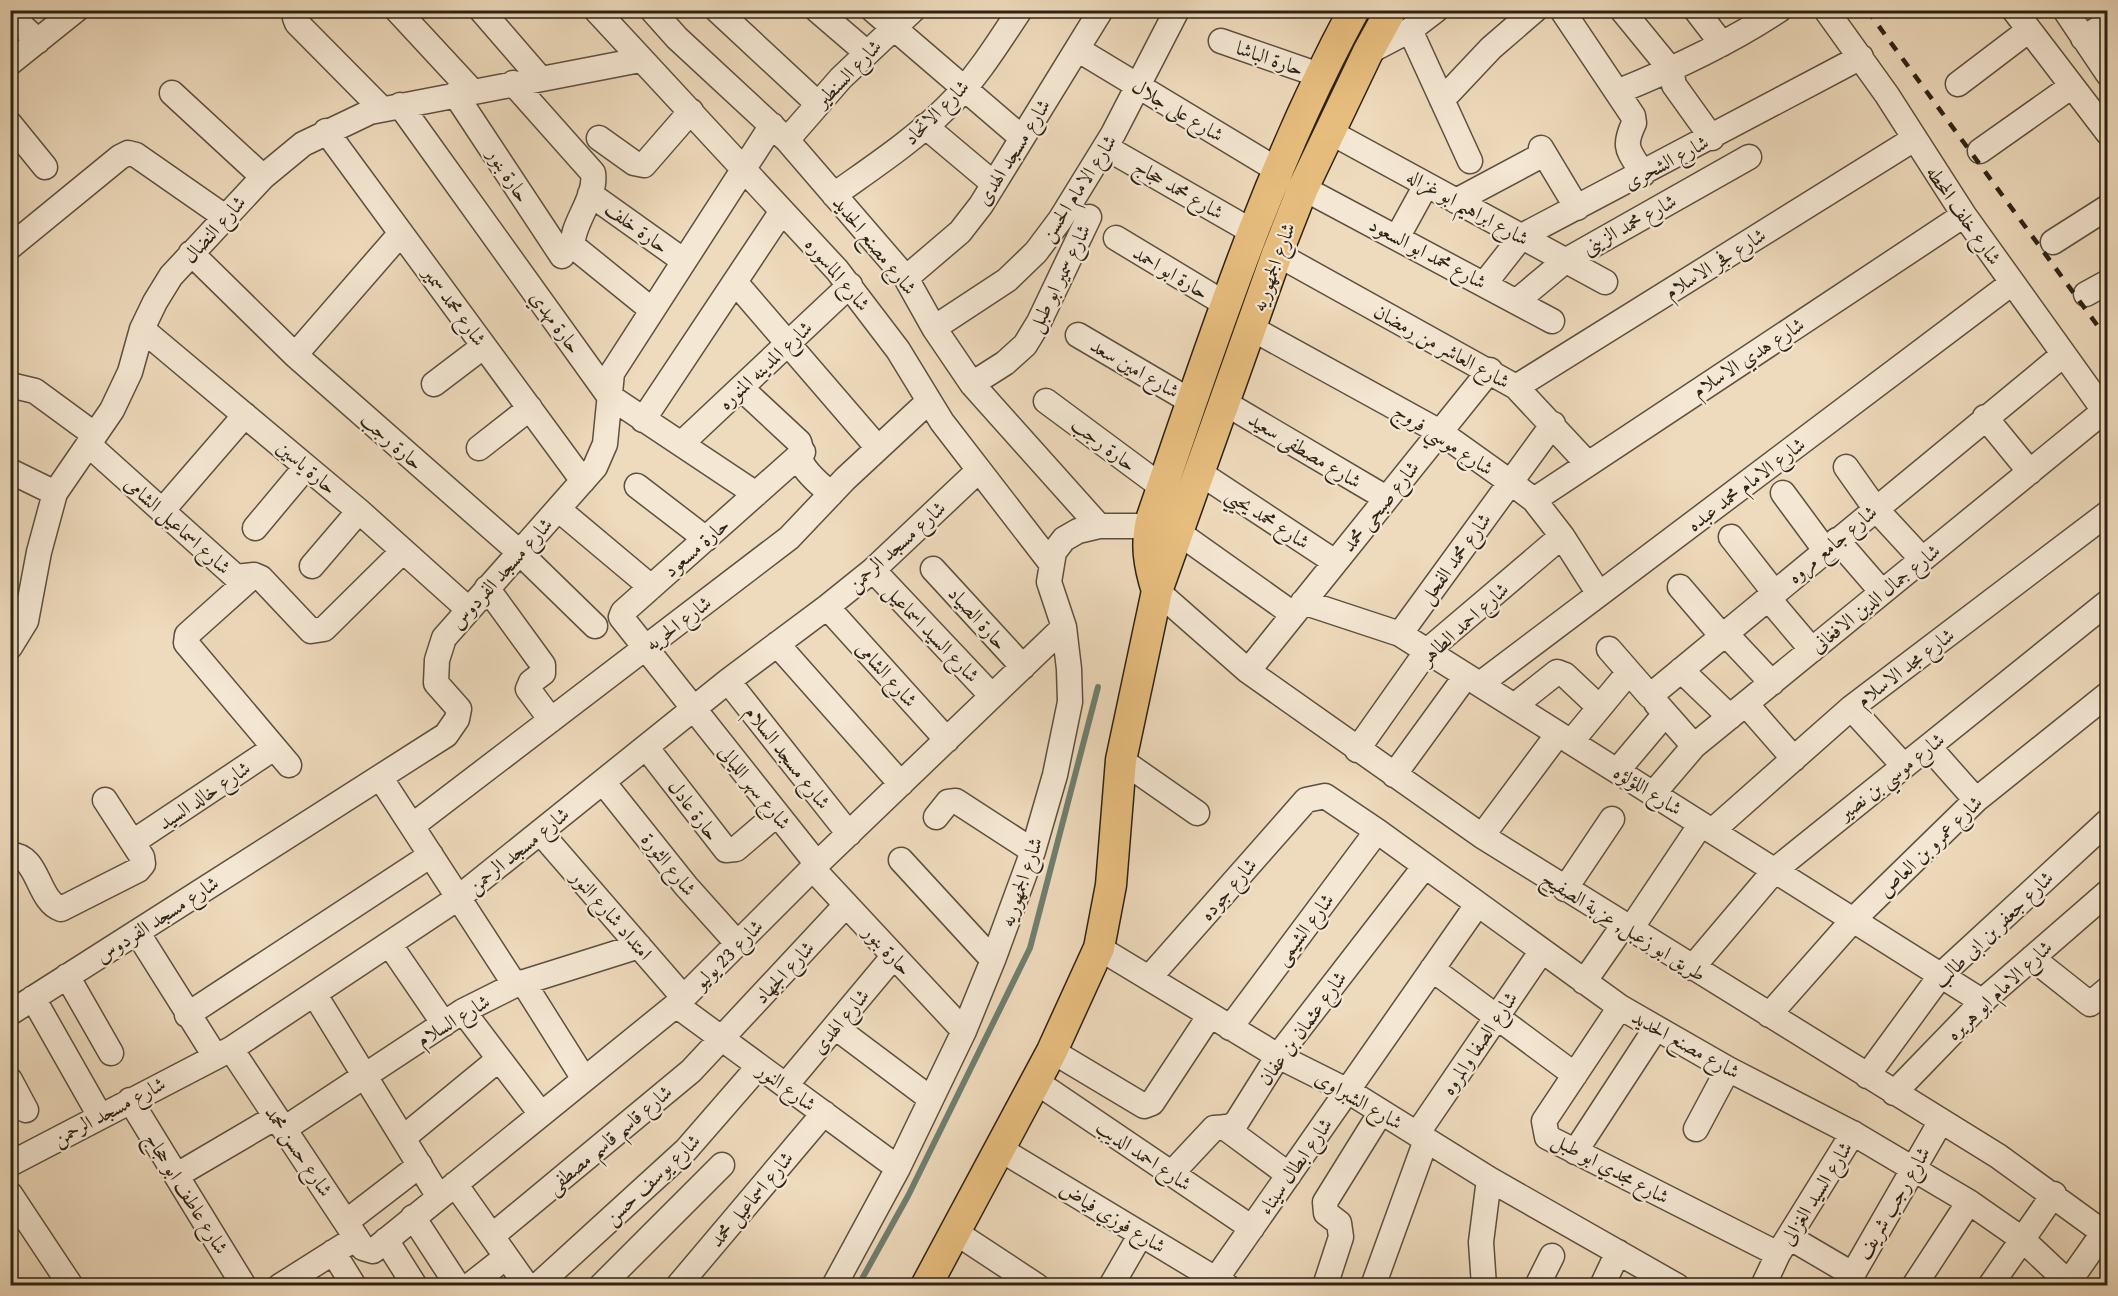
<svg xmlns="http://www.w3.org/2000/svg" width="2118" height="1296" font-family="'Gentium Book Plus',Amiri,serif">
<rect width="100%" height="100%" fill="#eedabc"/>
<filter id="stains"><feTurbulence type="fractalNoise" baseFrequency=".00333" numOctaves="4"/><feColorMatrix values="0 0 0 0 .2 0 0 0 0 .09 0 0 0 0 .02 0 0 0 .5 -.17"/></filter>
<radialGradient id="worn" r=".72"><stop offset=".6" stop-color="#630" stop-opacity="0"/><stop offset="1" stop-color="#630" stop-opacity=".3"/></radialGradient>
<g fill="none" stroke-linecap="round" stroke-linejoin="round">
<path stroke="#6f7e6f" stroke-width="6" d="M 858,1286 L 908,1196 L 1030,948 L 1098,687"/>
<defs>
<path id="minor" d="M 300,10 L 295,18 L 297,23 L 382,109
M 397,10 L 472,91
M 481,10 L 540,78
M 596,10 L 837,270 L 898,350 L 942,422 L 1050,562
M 652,10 L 677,38 L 787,140 L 906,278 L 934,328 L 972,384 L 1099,526
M 717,10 L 818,104
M 817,10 L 867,53
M 873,10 L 1022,138
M 1562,10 L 1633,116 L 1634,123 C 1622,149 1629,150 1643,174
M 1622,10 L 1671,70 L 1674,85 L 1712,138
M 1696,10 L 1722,44
M 1826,10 L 1887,95 L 1964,215 L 2108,416
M 2014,10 L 2108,133
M 2065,10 L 2108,74
M 10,15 L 38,41
M 1410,30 L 1470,161
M 2083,38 L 2108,23
M 1221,41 L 1319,75
M 1077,49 L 1279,171
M 1368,52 L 1410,30 L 1436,10
M 10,63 L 76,10
M 513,83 L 593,173 C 597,198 570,226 573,246 L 652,310
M 1958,84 L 2029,30
M 1617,92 C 1674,69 1728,44 1779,10
M 172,93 L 263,177
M 455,94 L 562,256
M 1442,100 L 1491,48 L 1535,10
M 400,105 L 609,396 L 756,494
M 10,124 L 45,167
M 925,126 L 994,184
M 326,131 L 583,481
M 1330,132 L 1605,282
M 599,138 L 634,163 L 644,165 L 691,111
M 787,140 L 841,78 L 913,10
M 1105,147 L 1253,232
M 1541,148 L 1577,208
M 1980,151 L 2072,86
M 1303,188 L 1552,321
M 590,194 L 684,261
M 834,195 C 873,167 913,141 947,107 C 976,79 998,43 1020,10
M 1456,201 L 1544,154
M 1398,236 L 1426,185
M 1116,238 L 1227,305
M 2053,242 L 2108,207
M 10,247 L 120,157 L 128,153 L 136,155 L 225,217
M 191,253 L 295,355 L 519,552 L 595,626
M 1277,254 L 1516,387 L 1587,463
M 906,278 L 960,232 L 981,205 L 1101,10
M 735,282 L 878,448
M 1485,283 L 1522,236 L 1861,57
M 2086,294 L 2108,282
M 1517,301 L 1565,261 L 1749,157
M 934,328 L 1007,280 L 1036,252 L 1060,220 L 1113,134 L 1177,10
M 1251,328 L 1440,432 L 1510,482 L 1534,500 L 1562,536 L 1599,594
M 142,329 L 359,511 L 468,609
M 1078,335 L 1192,402
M 295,355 L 401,233
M 434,384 L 484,346
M 972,384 L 1005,363 L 1025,345 L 1039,322 L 1089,217
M 10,385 L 35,391 L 95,435
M 1516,387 L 1914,139
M 741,388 L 799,442 C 803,451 798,457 803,465 C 809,476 822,486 831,494
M 1046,401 L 1162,487
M 1225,403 L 1386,498
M 1985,417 L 2030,472
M 643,420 L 782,211
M 681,444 L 850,285
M 89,445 L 236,577 L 254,575 L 261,578 L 311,631 L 324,629 L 403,551
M 479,448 L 530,408
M 803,452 L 623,612 L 621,617 L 817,864
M 1846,467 L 1875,508 L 1922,559
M 10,471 L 55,493
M 1200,473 L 1335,562
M 637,486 L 706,539
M 1783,493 L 1825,550
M 1534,500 L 1964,215
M 558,509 L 651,587
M 162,511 L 245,415
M 255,528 L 306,467
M 1731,537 L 1774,592
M 1837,540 L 1882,592
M 312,566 L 359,511
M 933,569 L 1023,667
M 873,570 L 992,696
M 254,575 L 187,635 L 186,643 L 289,765
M 1680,587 L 1722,636
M 487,588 L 543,665 L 543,673 L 531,682 L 528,689 L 551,720
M 1157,591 L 1248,671 L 1482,836 L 1998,1156 L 2108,1236
M 1768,598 L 1812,650
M 1303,602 L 1400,634 L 1983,1002
M 827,607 L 947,740
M 1725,633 L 1772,683
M 1400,634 L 1553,424
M 777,644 L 901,784
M 10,647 L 26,621 L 39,552 L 55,493 L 112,410 L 130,372 L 142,329 L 155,302 L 171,276 L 263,177 L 303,144 L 370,112 L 640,60
M 1609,649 L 1650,696 L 2063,355
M 1681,670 L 1730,717
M 1248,671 L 1490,370
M 728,681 L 849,834
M 1480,684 L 2012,283
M 1656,703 L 1694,746
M 1746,704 L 1794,759
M 1514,706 L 1557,672 L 1565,675 L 1599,707
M 1851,708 L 1903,765
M 1571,742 L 1629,672
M 646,747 L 726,850 L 736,849 L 777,814
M 1929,747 L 1976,800
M 1357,750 L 1427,651 L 1562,536
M 1121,760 L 1197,813
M 1617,771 L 1665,714
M 1394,775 L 1466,676
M 380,777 L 515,985
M 603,782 L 686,886 L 738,944
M 1653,794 L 1694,746 L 2104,411
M 936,817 L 948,802 L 956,801 L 1033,851
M 412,826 L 789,538 L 845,479 L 929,401
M 1712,831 L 1851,708 L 2108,513
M 540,832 L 684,998
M 1482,836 L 1558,734
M 133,842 L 274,748
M 10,855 C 39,854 37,901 61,909 L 138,870 L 143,864 L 142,857 L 105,800
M 901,860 L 993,960
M 813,869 L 964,1031
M 1565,889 L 1612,819
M 1630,930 L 1701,824
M 137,932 L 215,1056
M 390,945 L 444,1024
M 1099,948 L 1278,1056 L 1348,1091 L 1489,1179 L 1677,1286
M 2032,958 L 2090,1004 L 2108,989
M 1692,968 L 1775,870 L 2108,602
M 1432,969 L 1575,1075
M 67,976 L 111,1053
M 1149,978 L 1306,800 L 1325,796 L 1377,831 L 1620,1007 L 1728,1069 L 1856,1135 L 1969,1202 L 2022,1239 L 2072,1286
M 523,982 L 584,1079
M 1584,982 L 1623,926
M 315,995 L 439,1197
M 33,998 L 100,1116
M 676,1005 L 898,1168
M 1620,1007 L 1544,1121 L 1547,1137 L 1778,1254
M 463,1011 L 541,1114
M 10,1013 L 446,735 L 457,719 L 459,709 L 436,683 L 437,660 L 444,638 L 595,467 L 605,444 L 612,373 L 772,125
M 187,1015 L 431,855
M 1769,1015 L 1853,920 L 1976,800 L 2108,694
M 835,1027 L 931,1099
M 1230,1028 L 1377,831
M 231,1049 L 363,1248 L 373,1251 L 676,1005 L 817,864 L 1064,627
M 1052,1051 L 1144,1106 L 1152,1103 L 1210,1015
M 1867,1076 L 1941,975 L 2108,821
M 10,1080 L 26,1110
M 1035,1081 L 1252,1228
M 786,1085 L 893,957
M 1894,1093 L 1986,998 L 2108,892
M 130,1100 L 244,1286
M 1224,1127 L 1289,1175
M 284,1129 L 463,1011 L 515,985 L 639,946
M 1696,1129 L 1728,1069
M 1417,1134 L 1541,952
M 403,1138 L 499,1059
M 1000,1149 L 1227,1286
M 1575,1152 L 1656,1028
M 10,1164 L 231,1049 L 458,898 L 728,681 L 827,607 L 873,570 L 979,470
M 184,1171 L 276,1117
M 1171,1174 L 1214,1128 L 1229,1127 L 1236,1123 L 1278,1056 L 1425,866
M 455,1184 L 527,1286
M 10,1194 L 71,1286
M 413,1217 L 458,1286
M 346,1222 L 420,1165
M 955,1232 L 1037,1286
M 492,1236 L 691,1071 L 846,905
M 1789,1237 L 1852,1274
M 386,1240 L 415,1286
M 333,1252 L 354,1286
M 1216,1279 L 1477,905
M 280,1286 L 356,1238
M 469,1286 L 506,1257
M 537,1286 L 686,1150 L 759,1066
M 601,1286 L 722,1165
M 678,1286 L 824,1113
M 834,1286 L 898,1168 L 964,1031 L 993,960 L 1033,851 L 1055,775 L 1070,702 L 1069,669 L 1064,627 L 1049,582 L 1054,552 L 1064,539 L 1078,531 L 1099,526 L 1149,526 L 1179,533 L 1293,614
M 1111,1286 L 1141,1234
M 1325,1286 L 1341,1237 L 1339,1223 L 1326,1213 L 1325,1202 L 1381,1112
M 1373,1286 L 1426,1140
M 1484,1286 L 1481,1242 L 1489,1179
M 1537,1286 L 1552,1256
M 1602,1286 L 1618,1252
M 1763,1286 L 1778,1254 L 1853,1133
M 1846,1286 L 1941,1121
M 1914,1286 L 1969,1202
M 1990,1286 L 2054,1194
M 2066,1286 L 2103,1233"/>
<path id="major" d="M 1157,591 C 1149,566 1145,543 1152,517 C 1211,346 1267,170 1354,10
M 926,1286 L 1052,1051 L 1099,948 L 1111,885 L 1121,760 L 1157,591 L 1277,254 L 1303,188 L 1368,52 L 1391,10"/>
</defs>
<use href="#minor" stroke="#5c503f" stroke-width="27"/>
<use href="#major" stroke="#2c2215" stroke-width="33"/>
<use href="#minor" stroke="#f4e7d3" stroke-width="24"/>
<use href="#major" stroke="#e7bd7e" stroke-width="30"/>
<path stroke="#2c2215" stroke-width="4.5" stroke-dasharray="10 10" stroke-linecap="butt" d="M 1867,10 L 2108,340"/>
</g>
<g text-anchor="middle" stroke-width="4.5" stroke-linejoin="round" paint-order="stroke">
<g font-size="20" fill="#2c2215" stroke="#f4e7d3">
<text transform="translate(1270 58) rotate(19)" y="7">حارة الباشا</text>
<text transform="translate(848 73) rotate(-46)" y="7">شارع السنطير</text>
<text transform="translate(1178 110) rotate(31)" y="7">شارع على جلال</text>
<text transform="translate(936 112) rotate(-45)" y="7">شارع الاتحاد</text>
<text transform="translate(1013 152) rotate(-58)" y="7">شارع مسجد الهدى</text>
<text transform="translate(1666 162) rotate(-28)" y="7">شارع الشحرى</text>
<text transform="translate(509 175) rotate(57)" y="7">حارة بنور</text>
<text transform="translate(1078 188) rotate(-57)" y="7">شارع الامام الحسن</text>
<text transform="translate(1179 189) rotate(30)" y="7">شارع محمد حجاج</text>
<text transform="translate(1468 207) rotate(29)" y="7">شارع ابراهيم ابو غزاله</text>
<text transform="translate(1964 215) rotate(55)" y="7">شارع خلف المحطه</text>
<text transform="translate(1629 224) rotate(-29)" y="7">شارع محمد الزينى</text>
<text transform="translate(637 227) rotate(36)" y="7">حارة خلف</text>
<text transform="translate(214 229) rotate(-48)" y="7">شارع النضال</text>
<text transform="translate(875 245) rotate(51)" y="7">شارع مصنع الحديد</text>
<text transform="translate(1428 253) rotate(28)" y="7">شارع محمد ابو السعود</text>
<text transform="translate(1715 263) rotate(-32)" y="7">شارع فجر الاسلام</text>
<text transform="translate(1273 267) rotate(-70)" y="7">شارع الجمهوريه</text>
<text transform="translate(1171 272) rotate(31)" y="7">حارة ابو احمد</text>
<text transform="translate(838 274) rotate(50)" y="7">شارع الماسوره</text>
<text transform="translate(1059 278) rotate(-64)" y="7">شارع سمير ابو طبل</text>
<text transform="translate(455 306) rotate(54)" y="7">شارع محمد سمير</text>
<text transform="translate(556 322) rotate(54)" y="7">حارة مهدي</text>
<text transform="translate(1442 346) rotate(29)" y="7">شارع العاشر من رمضان</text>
<text transform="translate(1748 357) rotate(-33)" y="7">شارع هدي الاسلام</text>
<text transform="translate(765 365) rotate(-43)" y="7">شارع المدينه المنوره</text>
<text transform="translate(1135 368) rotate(30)" y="7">شارع امين سعد</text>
<text transform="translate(1444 439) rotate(33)" y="7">شارع موسي فروج</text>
<text transform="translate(392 441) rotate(41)" y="7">حارة رجب</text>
<text transform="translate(1104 444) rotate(37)" y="7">حارة رجب</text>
<text transform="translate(1305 450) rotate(31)" y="7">شارع مصطفى سعيد</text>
<text transform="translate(307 467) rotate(40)" y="7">حارة ياسين</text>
<text transform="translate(1746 484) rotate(-37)" y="7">شارع الامام محمد عبده</text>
<text transform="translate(1380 506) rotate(-51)" y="7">شارع صبحى محمد</text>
<text transform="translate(1268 518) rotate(33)" y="7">شارع محمد يحيي</text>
<text transform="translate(178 525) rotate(42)" y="7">شارع اسماعيل الشامى</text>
<text transform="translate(1832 544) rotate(-40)" y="7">شارع جامع مروه</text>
<text transform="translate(896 546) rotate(-42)" y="7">شارع مسجد الرحمن</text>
<text transform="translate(696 547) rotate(-41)" y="7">حارة مسعود</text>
<text transform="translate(1455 558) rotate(-54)" y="7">شارع محمد الفحل</text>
<text transform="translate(501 573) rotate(-48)" y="7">شارع مسجد الفردوس</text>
<text transform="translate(1875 598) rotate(-39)" y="7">شارع جمال الدين الافغانى</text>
<text transform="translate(978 618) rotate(48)" y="7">حارة الصياد</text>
<text transform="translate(678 623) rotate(-37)" y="7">شارع الحريه</text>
<text transform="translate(1464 623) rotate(-42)" y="7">شارع احمد الطاهر</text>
<text transform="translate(932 633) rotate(46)" y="7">شارع السيد اسماعيل</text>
<text transform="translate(1905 667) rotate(-37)" y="7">شارع مجد الاسلام</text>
<text transform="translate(887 674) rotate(48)" y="7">شارع الشامى</text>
<text transform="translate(788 757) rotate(52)" y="7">شارع مسجد السلام</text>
<text transform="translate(1891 776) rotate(-38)" y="7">شارع موسي بن نصير</text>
<text transform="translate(755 787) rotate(51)" y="7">شارع سهر الليالى</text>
<text transform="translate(1648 790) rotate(32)" y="7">شارع اللؤلؤه</text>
<text transform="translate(204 795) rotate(-34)" y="7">شارع خالد السيد</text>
<text transform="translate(694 810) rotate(53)" y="7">حارة عادل</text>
<text transform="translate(1930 846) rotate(-44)" y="7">شارع عمرو بن العاص</text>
<text transform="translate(518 850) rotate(-39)" y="7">شارع مسجد الرحمن</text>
<text transform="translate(669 864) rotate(51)" y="7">شارع الثورة</text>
<text transform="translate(1021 882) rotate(-71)" y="7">شارع الجمهوريه</text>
<text transform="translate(1228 889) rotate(-49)" y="7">شارع جوده</text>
<text transform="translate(612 915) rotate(49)" y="7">امتداد شارع النور</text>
<text transform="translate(157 919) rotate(-33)" y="7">شارع مسجد الفردوس</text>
<text transform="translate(1624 926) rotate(32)" y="7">طريق ابو زعبل, عزبة الصفيح</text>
<text transform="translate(1304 929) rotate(-53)" y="7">شارع الشيمى</text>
<text transform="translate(1993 929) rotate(-44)" y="7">شارع جعفر بن ابى طالب</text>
<text transform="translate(888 950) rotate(47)" y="7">حارة بنور</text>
<text transform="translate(728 954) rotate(-45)" y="7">شارع 23 يوليو</text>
<text transform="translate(784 972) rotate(-47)" y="7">شارع الجهاد</text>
<text transform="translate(1999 990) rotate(-43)" y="7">شارع الامام ابو هريره</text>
<text transform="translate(453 1020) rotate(-31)" y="7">شارع السلام</text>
<text transform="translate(840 1021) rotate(-50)" y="7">شارع الهدى</text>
<text transform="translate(1302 1028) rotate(-54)" y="7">شارع عثمان بن عفان</text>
<text transform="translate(1479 1043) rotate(-56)" y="7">شارع الصفا والمروه</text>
<text transform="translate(1686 1044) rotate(29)" y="7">شارع مصنع الحديد</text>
<text transform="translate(787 1087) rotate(36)" y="7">شارع النور</text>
<text transform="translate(1359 1100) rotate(30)" y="7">شارع الشبراوى</text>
<text transform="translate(109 1111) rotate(-28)" y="7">شارع مسجد الرحمن</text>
<text transform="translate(609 1139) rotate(-40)" y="7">شارع قاسم قاسم مصطفى</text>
<text transform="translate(299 1151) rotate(56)" y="7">شارع حسن محمد</text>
<text transform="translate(1144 1155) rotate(34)" y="7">شارع احمد الديب</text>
<text transform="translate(1295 1166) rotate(-55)" y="7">شارع ابطال سيناء</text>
<text transform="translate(1611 1168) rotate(28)" y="7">شارع مجدي ابو طبل</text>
<text transform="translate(652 1179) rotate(-43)" y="7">شارع يوسف حسن</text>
<text transform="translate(187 1193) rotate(58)" y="7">شارع عاطف ابو حجاج</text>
<text transform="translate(1816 1193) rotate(-58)" y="7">شارع السيد الغزالى</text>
<text transform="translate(751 1199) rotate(-50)" y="7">شارع اسماعيل محمد</text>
<text transform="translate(1893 1203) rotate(-60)" y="7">شارع رجب شريف</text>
<text transform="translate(1113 1217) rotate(31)" y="7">شارع فوزي فياض</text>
</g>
</g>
<rect width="2118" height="1296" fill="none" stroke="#eedabc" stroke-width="36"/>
<rect x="12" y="12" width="2094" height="1272" fill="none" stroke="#2c2215" stroke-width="3"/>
<rect x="18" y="18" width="2082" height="1260" fill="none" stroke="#2c2215" stroke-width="1.5"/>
<rect width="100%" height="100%" filter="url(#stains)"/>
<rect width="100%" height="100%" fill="url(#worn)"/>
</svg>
